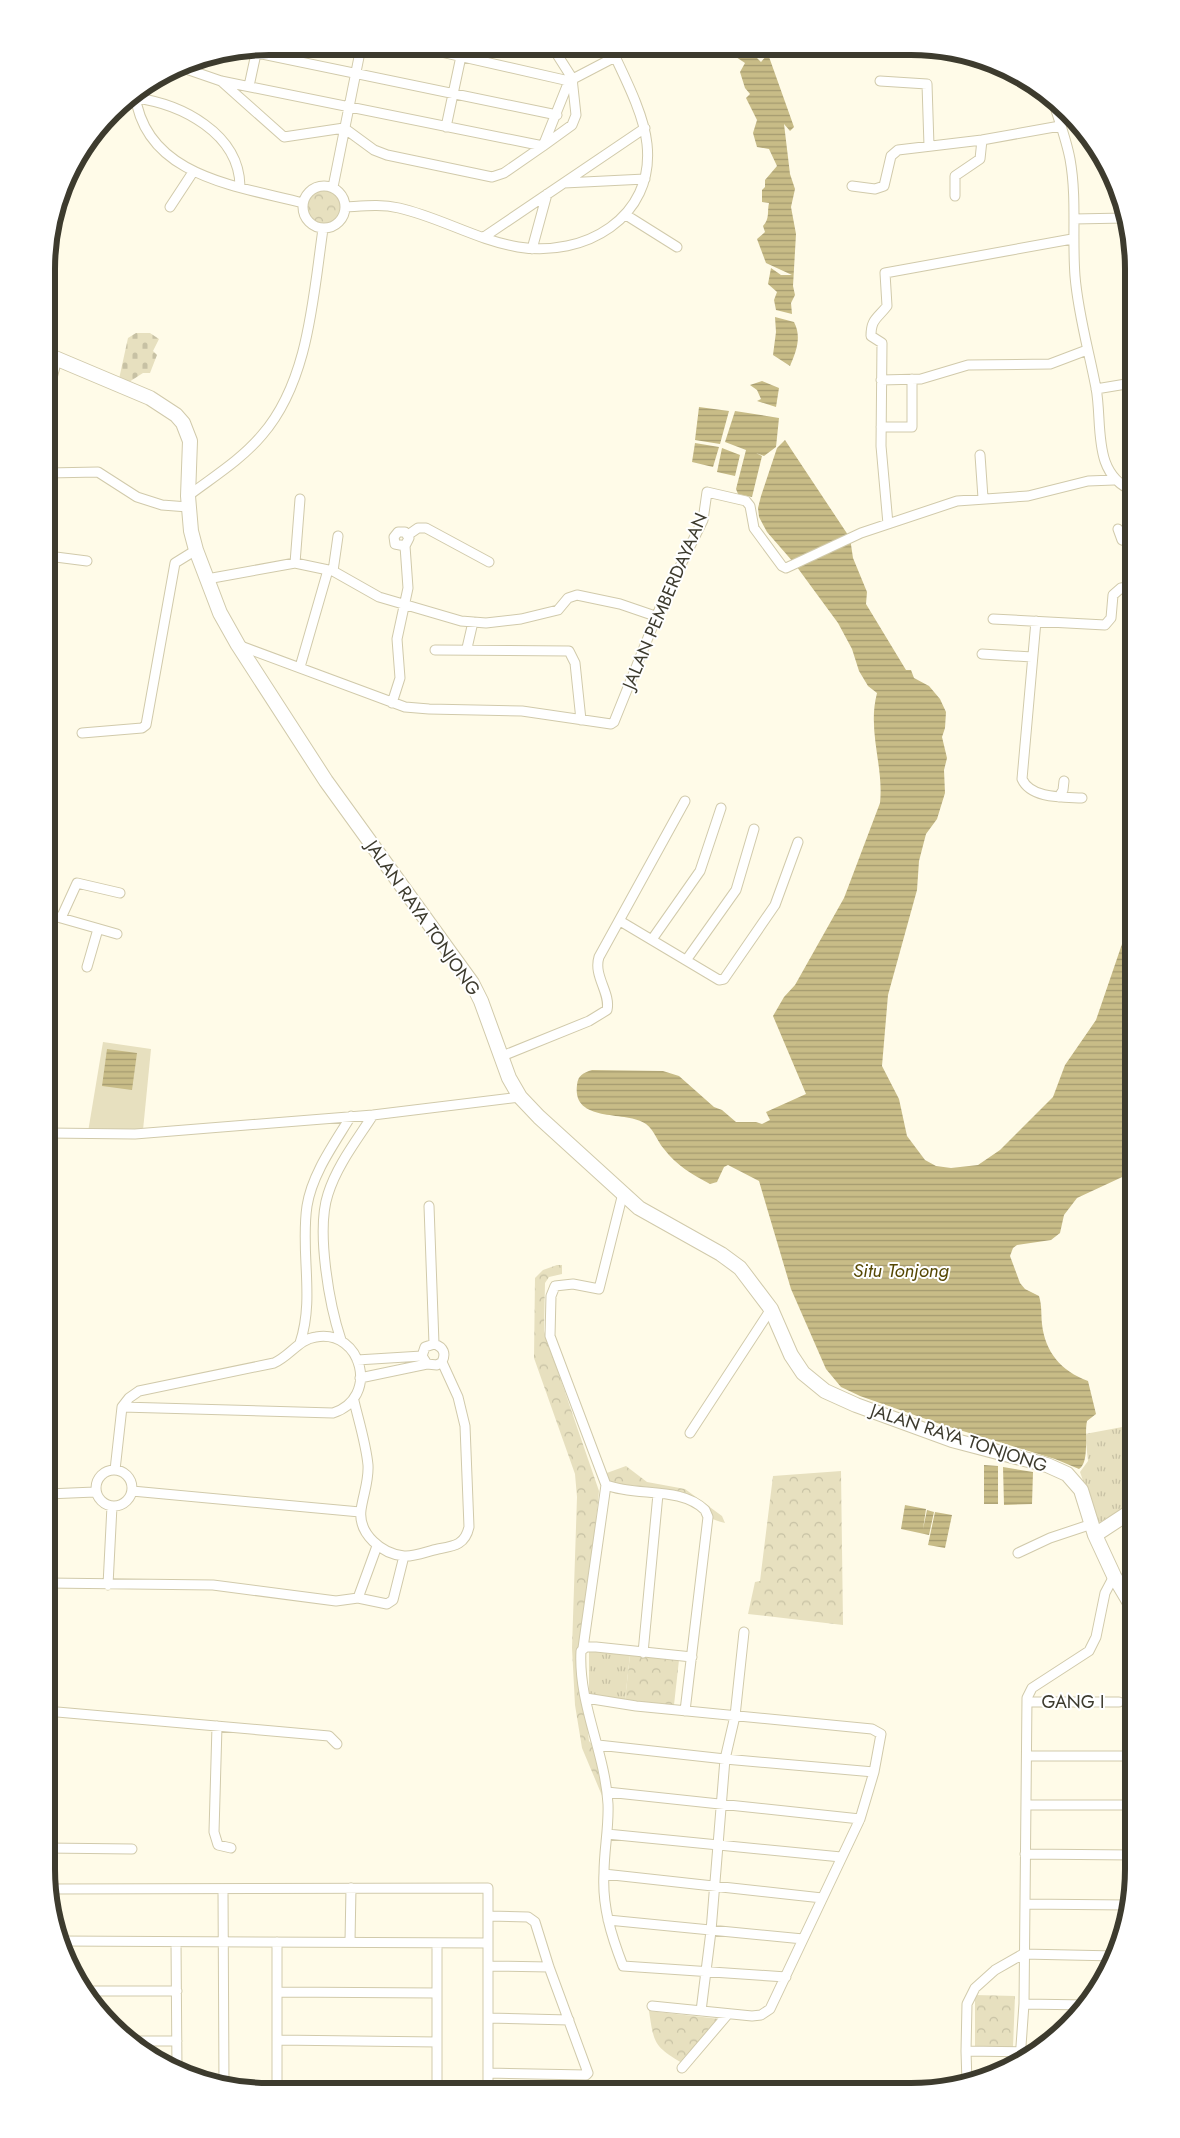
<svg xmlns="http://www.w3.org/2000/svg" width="1180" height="2138" font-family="Jost,sans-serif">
<defs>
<pattern id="grass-tufts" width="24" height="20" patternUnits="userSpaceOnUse" patternTransform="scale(1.25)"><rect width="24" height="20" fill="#e7e0bf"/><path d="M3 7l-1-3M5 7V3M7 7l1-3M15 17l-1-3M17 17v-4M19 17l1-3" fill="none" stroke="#c7c1a4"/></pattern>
<pattern id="forest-crowns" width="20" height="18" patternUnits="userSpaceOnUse" patternTransform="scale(1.25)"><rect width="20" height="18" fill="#e7e0bf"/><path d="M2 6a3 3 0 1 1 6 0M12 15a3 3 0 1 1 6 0" fill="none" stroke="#c7c1a4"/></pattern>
<pattern id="cemetery-stones" width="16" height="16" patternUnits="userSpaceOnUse" patternTransform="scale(1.25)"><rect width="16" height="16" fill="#e7e0bf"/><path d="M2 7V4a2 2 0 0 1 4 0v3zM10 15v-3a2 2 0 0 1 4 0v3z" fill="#c7c1a4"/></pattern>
<pattern id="water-rules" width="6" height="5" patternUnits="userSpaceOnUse" patternTransform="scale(1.25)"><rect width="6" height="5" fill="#c8bc87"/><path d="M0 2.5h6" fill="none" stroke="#a49a6f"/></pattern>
</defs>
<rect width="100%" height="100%" fill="#fffbe8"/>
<path fill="url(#grass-tufts)" d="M 1133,1425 L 1133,1507 L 1099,1526 L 1080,1472 L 1088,1461 L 1085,1434 Z
M 589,1651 L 630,1655 L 625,1700 L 589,1695 Z"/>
<path fill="url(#forest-crowns)" d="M307 207a17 17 0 1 1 34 0a17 17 0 1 1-34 0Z
M 557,1265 L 562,1265 L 562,1274 L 549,1277 L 545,1283 L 544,1331 L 599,1491 L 589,1590 L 583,1693 L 589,1741 L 597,1750 L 603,1798 L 582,1748 L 575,1705 L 572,1648 L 577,1497 L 575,1474 L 534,1358 L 535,1278 L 543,1270 Z
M 626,1466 L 647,1482 L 685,1489 L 722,1516 L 725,1523 C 699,1517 704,1508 685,1495 C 674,1487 626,1486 609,1483 L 604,1474 Z
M 841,1471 L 843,1625 L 748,1614 L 755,1582 L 760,1581 L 773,1476 Z
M 630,1655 L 679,1660 L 674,1705 L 625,1700 Z
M 975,1995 L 1015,1996 L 1013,2047 L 975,2047 Z
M 649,2011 L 720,2019 L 682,2063 C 654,2046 654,2044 649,2011 Z"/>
<path fill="url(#cemetery-stones)" d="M 136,333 L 150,333 L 159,339 L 153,351 L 157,355 L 150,373 L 143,373 L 129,382 L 119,379 L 128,338 Z"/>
<path fill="#e7e0bf" d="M 103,1042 L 151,1049 L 143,1130 L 88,1132 Z"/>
<path fill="url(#water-rules)" d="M 732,49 L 759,49 L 756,57 L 761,62 L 768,54 L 794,127 L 790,131 L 784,124 L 790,174 L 795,189 L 791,207 L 796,234 L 793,286 L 795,295 L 791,303 L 792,314 L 776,310 L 774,300 L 777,292 L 768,284 L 771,268 L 781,275 L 792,275 L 766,263 L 757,239 L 765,232 L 763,226 C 770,219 767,211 769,203 L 762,202 L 762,190 L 765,187 L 765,180 L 777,166 L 769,149 L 757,147 L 753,133 L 757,120 L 746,98 L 750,94 L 745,88 L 740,72 L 745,63 L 736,57 Z
M 775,317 L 794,322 C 802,337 796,352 790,366 L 773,355 L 776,332 Z
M 762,381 L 779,388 L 776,407 L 757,401 L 761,399 L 757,390 L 750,385 Z
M 699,407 L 729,411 L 720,444 L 695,440 Z
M 735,411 L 779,418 L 776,447 L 764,456 L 756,453 L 762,456 L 752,497 L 738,494 L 736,489 L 746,450 L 725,442 Z
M 785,440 L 850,538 L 853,558 L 867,592 L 866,604 L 906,670 L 911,670 L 914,678 L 929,686 L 940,699 L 946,712 L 945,728 L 942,737 L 947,758 L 944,770 L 945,793 L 937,819 L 926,834 L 919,861 L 917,890 L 888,995 L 882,1066 L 899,1099 L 907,1136 L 925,1160 L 936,1166 L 951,1168 L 978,1165 L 1000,1150 L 1053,1097 L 1065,1065 L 1096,1020 L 1134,909 L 1133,1172 L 1077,1198 L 1064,1215 L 1060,1233 L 1051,1240 L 1017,1245 L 1013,1248 L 1010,1256 L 1020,1283 L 1025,1289 L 1039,1296 C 1042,1305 1041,1315 1042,1324 C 1045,1352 1061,1371 1088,1381 L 1096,1414 L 1087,1421 C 1084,1434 1090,1462 1079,1469 L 1055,1459 L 943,1425 L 860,1396 L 841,1387 L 826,1369 L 791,1289 L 759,1181 L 728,1165 L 724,1167 L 717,1182 L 710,1184 C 693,1175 676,1165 664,1149 C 657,1141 655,1131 646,1124 C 626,1110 572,1124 577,1085 C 578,1075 583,1073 592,1070 L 663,1071 L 679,1076 L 714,1107 L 722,1110 L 736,1122 L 756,1122 L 762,1124 L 770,1120 L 766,1112 L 806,1094 L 773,1016 L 784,997 L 795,985 L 844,898 L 880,803 C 884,766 867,731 877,693 L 868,686 L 859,671 L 852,649 L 838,623 L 794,563 L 767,532 L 759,517 L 758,508 L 761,496 L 777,448 Z
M 695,443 L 719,447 L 713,467 L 692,462 Z
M 722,448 L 740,455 L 735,476 L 717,472 Z
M 107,1049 L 137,1053 L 132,1090 L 102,1086 Z
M 984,1465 L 998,1466 L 998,1504 L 984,1504 Z
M 1003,1467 L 1033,1472 L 1032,1504 L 1004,1505 Z
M 905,1505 L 926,1509 L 923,1529 L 927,1510 L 934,1512 L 929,1535 L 901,1529 Z
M 935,1512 L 952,1515 L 945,1548 L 928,1545 Z"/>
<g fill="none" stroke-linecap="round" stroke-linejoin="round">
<defs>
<path id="minor" d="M 419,47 L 569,81
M 247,51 L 557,115
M 184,63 L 189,70 L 221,81 L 543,146 L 572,125 L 576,115 L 572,78 L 553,48
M 221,81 L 284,137 L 344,128 L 374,150 L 387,155 L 492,177 L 504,173 L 543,146 L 569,81 L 615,57
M 880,81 L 927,84 L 929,146
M 249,86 L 257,49
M 135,94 C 145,177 238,186 303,203
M 1052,97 C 1058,118 1066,138 1070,159 C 1077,198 1072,237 1075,276 C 1078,314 1089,351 1096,388 C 1103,424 1091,475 1134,491
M 136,98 C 181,104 239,133 240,186
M 446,127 L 463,47
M 564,183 L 645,179
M303 207a21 21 0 1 1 42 0a21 21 0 1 1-42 0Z
M 852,186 L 875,189 L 884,186 L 891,156 L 898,150 L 982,140 L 1060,126
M 333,187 L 361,47
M 955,196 L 955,176 L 980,159 L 982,140
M 170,207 L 193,172
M 346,207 C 364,206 381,204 399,208 C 439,217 477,240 518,247 C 584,258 655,218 647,144 C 644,114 624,76 611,48
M 626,215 L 677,247
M 1074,219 L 1125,218
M 484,237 L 645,128
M 532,249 L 547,194
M 881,380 L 921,379 L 968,365 L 1050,364 L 1087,350
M 1096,389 L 1132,383
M 48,393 L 57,359
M 881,427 L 912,427 L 912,379
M 980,455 L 983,498
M 48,473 L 98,472 L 137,497 L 162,505 L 188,507
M 188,496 C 213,477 241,460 262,435 C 309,381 313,297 323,229
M 888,524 L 881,446 L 882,343 L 871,336 C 871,319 877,319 887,306 L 885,273 L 1072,239
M 1118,529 L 1122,540 L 1134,544
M 408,535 L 418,528 L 426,528 L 489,562
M 48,556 L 87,561
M 295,563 L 300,499
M 333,571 L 338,536
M 207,579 L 295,563 L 333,571 L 379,597 L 461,621 L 486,623 L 521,619 L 558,610 L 568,598 L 577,595 L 620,604 L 658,617
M 993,619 L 1105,625 L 1111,618 L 1113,595 L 1121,588 L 1134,586
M 1036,621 L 1022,779 C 1031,799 1063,797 1082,798
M 238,645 L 405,707 L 429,709 L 522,711 L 611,724 L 614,722 L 662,603 L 703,520 L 707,492 L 746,501 L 750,506 L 754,528 L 782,566 L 786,568 L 861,533 L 957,501 L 1028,496 L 1088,481 L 1114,480
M 467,648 L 473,622
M 435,650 L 569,651 L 575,663 L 581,720
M 982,654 L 1032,657
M 300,667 L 328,570
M 392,703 L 400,678 L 397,639 L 408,588 L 405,546 L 409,538 L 405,532 L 398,532 L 394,537 L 395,544 L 405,546
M 82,733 L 142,728 L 146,725 L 175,563 L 196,550
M 1059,797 L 1063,790 L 1064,781
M 47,914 L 117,934
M 61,918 L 77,883 L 120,893
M 620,921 L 719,980 L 724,979 L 775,905 L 798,842
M 653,938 L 700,871 L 721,808
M 687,959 L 736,890 L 754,829
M 87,967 L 98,929
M 500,1057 L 589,1021 L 607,1010 C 611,993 593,976 599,957 L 685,801
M 47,1133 L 135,1134 L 373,1115 L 520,1097
M 623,1193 L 599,1289 L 573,1284 L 555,1286 L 551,1296 L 550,1336 L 606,1485 C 637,1497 680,1486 705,1510 L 708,1517 L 685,1711
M 429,1206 L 434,1344
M 341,1340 C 329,1304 316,1230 328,1194 C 337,1165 357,1140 373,1115
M 300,1343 C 315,1298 300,1252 307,1206 C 312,1174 334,1144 351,1116
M 357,1360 L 422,1356
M 360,1378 L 427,1364
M 354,1401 C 359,1422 366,1444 368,1465 C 369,1481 363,1495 361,1510 C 358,1534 382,1554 404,1556 C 414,1557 428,1551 438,1549 C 454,1546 465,1545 469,1527 L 465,1426 L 458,1397 L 442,1362 C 446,1354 444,1347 434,1344 L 425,1347 L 422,1356 L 427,1364 L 437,1365 L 442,1362
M 690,1433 L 771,1309
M96 1488a18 18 0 1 1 36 0a18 18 0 1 1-36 0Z
M 115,1470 L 122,1407 L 129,1398 L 139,1391 L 274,1363 C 290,1356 299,1339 316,1337 C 362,1329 380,1398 333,1413 L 122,1407
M 132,1491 L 360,1512
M 47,1494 L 95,1492
M 1018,1553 L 1050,1538 L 1092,1524
M 47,1583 L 213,1585 L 336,1601 L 358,1598 L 387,1604 L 393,1600 L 404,1556
M 108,1585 L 112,1506
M 358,1598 L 377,1546
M 583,1648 L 606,1485
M 643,1653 L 658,1494
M 692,1657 L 596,1647 L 586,1647 L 581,1651 C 578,1703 605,1752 608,1804 C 609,1827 604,1850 604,1873 C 602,1906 611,1935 623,1966 L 786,1977
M 586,1698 L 636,1706 L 872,1729 L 881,1734 L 874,1772 L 860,1819 L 770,2009 L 761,2015 L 752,2016 L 652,2006
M 1028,1702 L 1119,1702
M 46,1711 L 329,1736 L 337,1744
M 217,1726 L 214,1832 L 218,1845 L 231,1848
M 598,1745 L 725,1759 L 874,1772
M 1027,1756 L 1133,1756
M 607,1792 L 860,1819
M 1026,1805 L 1133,1805
M 607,1834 L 841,1857
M 46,1848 L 132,1849
M 1025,1854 L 1133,1855
M 604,1874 L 822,1898
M 50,1889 L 488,1888 L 488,2091
M 223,1889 L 224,2085
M 1025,1904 L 1128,1905
M 608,1920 L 803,1939
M 58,1941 L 488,1943
M 350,1941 L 351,1888
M 176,1942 L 177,2071
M 488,1966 L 549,1967
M 83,1991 L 177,1991
M 277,1992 L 437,1993
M 1024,2004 L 1088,2005
M 701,2011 L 711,1931 L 725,1759 L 735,1716 L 744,1632
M 488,2018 L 569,2020
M 277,2040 L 437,2042
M 129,2041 L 177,2041
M 966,2051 L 967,2004 L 975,1988 L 995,1970 L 1023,1954 L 1116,1956
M 1020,2060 L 1024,2004 L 1027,1698 L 1032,1688 L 1089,1651 L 1096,1637 L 1105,1593 L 1114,1576
M 682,2068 L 728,2014
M 488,2073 L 586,2075 L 588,2073 L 549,1967 L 535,1922 L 528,1917 L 489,1916
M 967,2083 L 966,2051 L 1034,2052
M 277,2090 L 277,1942
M 437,2090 L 437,1943"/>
<path id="secondary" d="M 48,355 L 150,398 L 176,415 L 183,423 L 190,441 L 188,496 L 191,531 L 196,550 L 220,613 L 238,645 L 326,781 L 472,983 L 481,1001 L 509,1078 L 520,1097 L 539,1117 L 639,1208 L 721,1254 L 740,1268 L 771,1309 L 791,1355 L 803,1373 L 825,1391 L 856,1405 L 952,1440 L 1047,1465 L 1067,1474 L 1081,1490 L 1095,1535 L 1114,1576 L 1133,1608
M 1095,1535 L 1133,1510"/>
</defs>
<use href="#minor" stroke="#d1caab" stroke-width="11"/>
<use href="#secondary" stroke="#d1caab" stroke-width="16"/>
<use href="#minor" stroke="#fff" stroke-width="9"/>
<use href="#secondary" stroke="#fff" stroke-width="14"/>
</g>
<g text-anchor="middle" stroke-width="4" stroke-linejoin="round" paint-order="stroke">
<g font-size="18" fill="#3d3b2e" stroke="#fff">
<text transform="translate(665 601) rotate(-67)" y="6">JALAN PEMBERDAYAAN</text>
<text transform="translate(423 918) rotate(55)" y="6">JALAN RAYA TONJONG</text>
<text transform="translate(959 1438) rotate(18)" y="6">JALAN RAYA TONJONG</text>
<text x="1073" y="1708">GANG I</text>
</g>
<g font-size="19" font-style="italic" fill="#564804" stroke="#fff">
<text x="901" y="1277">Situ Tonjong</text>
</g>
</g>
<path d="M0 0H1180V2138H0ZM269 55H911A214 214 0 0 1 1125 269V1869A214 214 0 0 1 911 2083H269A214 214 0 0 1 55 1869V269A214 214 0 0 1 269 55Z" fill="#fff" fill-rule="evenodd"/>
<path fill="none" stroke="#3d3b2e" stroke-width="6" d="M269 55H911A214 214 0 0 1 1125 269V1869A214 214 0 0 1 911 2083H269A214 214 0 0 1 55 1869V269A214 214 0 0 1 269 55Z"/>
</svg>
